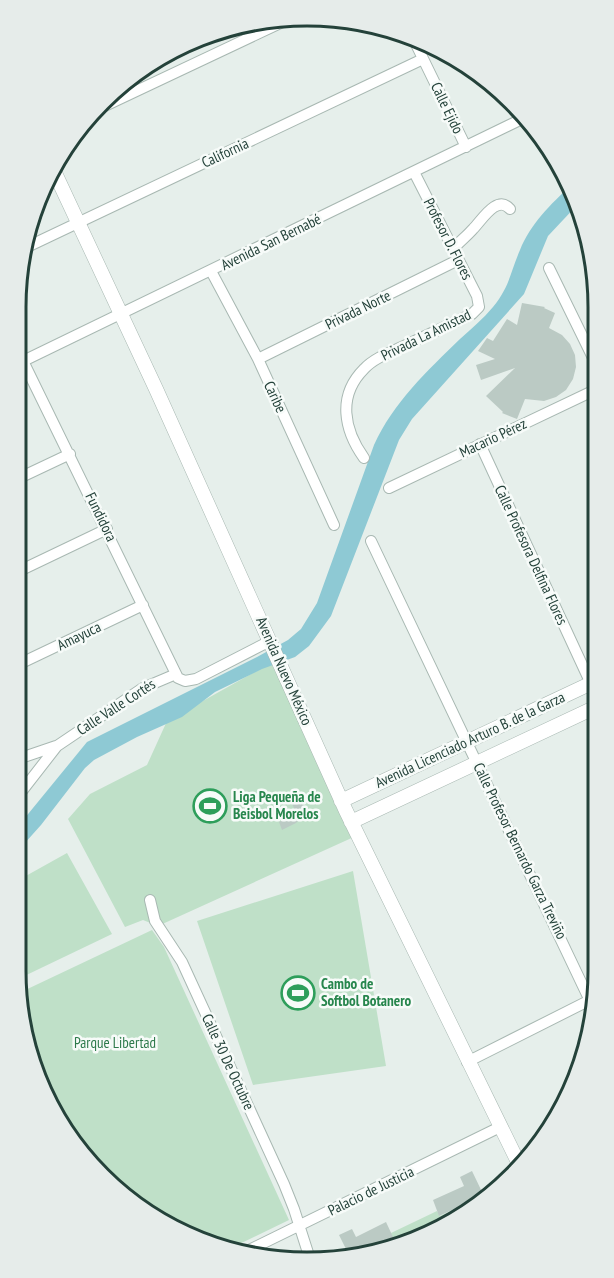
<svg xmlns="http://www.w3.org/2000/svg" width="614" height="1278" font-family="'PT Sans Narrow',sans-serif">
<rect width="100%" height="100%" fill="#e6efeb"/>
<path fill="#bfe0c8" d="M 271,663 L 356,836 L 158,926 L 143,920 L 125,927 L 68,819 L 90,794 L 147,765 L 167,721 Z
M 67,853 L 112,934 L 16,980 L 15,882 Z
M 353,871 L 386,1066 L 253,1085 L 197,921 Z
M 152,930 L 164,947 L 289,1220 L 229,1249 L 145,1214 L 76,1149 L 31,1065 L 19,993 Z
M 461,1206 L 464,1212 L 436,1233 L 373,1252 L 371,1247 L 392,1237 L 391,1233 L 437,1211 L 440,1216 Z"/>
<path fill="#8ec9d4" d="M 571,186 L 579,203 L 548,236 L 524,294 L 412,419 L 399,440 L 331,616 L 309,646 L 295,657 L 262,669 L 215,692 L 182,717 L 137,737 L 94,760 L 85,768 L 41,825 L 15,854 L 15,830 L 87,742 L 257,657 L 288,640 L 301,629 L 317,603 L 374,445 C 393,403 427,371 460,339 C 471,329 483,319 493,307 C 510,286 510,273 520,250 C 530,225 551,203 571,186 Z"/>
<path fill="#bbcac4" d="M 522,303 L 545,307 L 544,308 L 555,313 L 549,328 L 562,335 L 570,344 L 575,355 L 576,367 L 573,379 L 566,390 L 556,397 L 544,401 L 525,399 L 517,419 L 502,413 L 503,412 L 486,396 L 515,368 L 481,380 L 476,365 L 495,359 L 478,351 L 487,338 L 493,341 L 507,319 L 517,325 Z
M 297,791 L 304,806 L 300,819 L 296,823 L 282,830 L 279,822 L 291,816 L 294,808 L 288,795 Z
M 472,1171 L 484,1196 L 464,1212 L 461,1206 L 439,1216 L 433,1200 L 464,1186 L 460,1177 Z
M 386,1222 L 393,1237 L 371,1247 L 373,1252 L 351,1259 L 339,1235 L 352,1229 L 356,1237 Z"/>
<g fill="none" stroke-linecap="round" stroke-linejoin="round">
<defs>
<path id="minor" d="M 412,36 L 466,147
M 94,111 L 291,18
M 27,247 L 423,59
M 453,249 C 459,242 467,236 473,229 C 482,220 497,194 510,209
M 549,268 L 597,366
M 211,271 L 258,359 L 334,525
M 258,359 L 458,260
M 23,361 L 178,678 L 185,681 L 196,679 L 270,641
M 15,365 L 526,117
M 480,444 L 598,699
M 364,458 C 344,430 337,396 364,369 C 374,358 391,352 404,346 C 427,335 449,325 472,314 L 479,307 L 477,296 L 414,172
M 15,480 L 70,454
M 389,488 L 597,389
M 371,541 L 592,1005
M 15,573 L 107,529
M 15,666 L 143,605
M 15,760 L 56,746
M 15,800 L 57,746 L 143,688 L 176,674
M 150,900 L 155,921 L 182,962 L 284,1184 L 294,1209 L 310,1259
M 467,1062 L 594,998
M 241,1254 L 500,1127"/>
<path id="tertiary" d="M 54,171 L 156,389 L 346,811 L 521,1168
M 341,801 L 598,680
M 351,822 L 598,706"/>
</defs>
<use href="#minor" stroke="#a8b8b2" stroke-width="12"/>
<use href="#tertiary" stroke="#a8b8b2" stroke-width="15"/>
<use href="#minor" stroke="#fff" stroke-width="10"/>
<use href="#tertiary" stroke="#fff" stroke-width="14"/>
</g>
<defs>
<symbol id="stadium-ring" viewBox="-11 -11 22 22"><circle r="9.5" fill="#f7fbf9" stroke="#2e9e5b" stroke-width="1.5"/><path d="M0-5a6.5 5 0 1 0 0 10a6.5 5 0 1 0 0-10ZM-3.5-1.8h7v3.6h-7Z" fill="#2e9e5b"/></symbol>
</defs>
<g fill-rule="evenodd">
<use href="#stadium-ring" x="191" y="787" width="38" height="38"/>
<use href="#stadium-ring" x="279" y="974" width="38" height="38"/>
</g>
<g text-anchor="middle" stroke-width="5" stroke-linejoin="round" paint-order="stroke">
<g font-size="15" fill="#24423a" stroke="#f7fbf9">
<text transform="translate(447 108) rotate(64)" y="5">Calle Ejido</text>
<text transform="translate(225 153) rotate(-25)" y="5">California</text>
<text transform="translate(448 239) rotate(63)" y="5">Profesor D. Flores</text>
<text transform="translate(271 242) rotate(-26)" y="5">Avenida San Bernabé</text>
<text transform="translate(358 310) rotate(-26)" y="5">Privada Norte</text>
<text transform="translate(426 335) rotate(-26)" y="5">Privada La Amistad</text>
<text transform="translate(275 397) rotate(65)" y="5">Caribe</text>
<text transform="translate(493 438) rotate(-25)" y="5">Macario Pérez</text>
<text transform="translate(101 517) rotate(64)" y="5">Fundidora</text>
<text transform="translate(531 555) rotate(65)" y="5">Calle Profesora Delfina Flores</text>
<text transform="translate(79 636) rotate(-26)" y="5">Amayuca</text>
<text transform="translate(284 671) rotate(66)" y="5">Avenida Nuevo México</text>
<text transform="translate(116 707) rotate(-33)" y="5">Calle Valle Cortés</text>
<text transform="translate(470 740) rotate(-25)" y="5">Avenida Licenciado Arturo B. de la Garza</text>
<text transform="translate(520 851) rotate(64)" y="5">Calle Profesor Bernardo Garza Treviño</text>
<text transform="translate(228 1062) rotate(65)" y="5">Calle 30 De Octubre</text>
<text transform="translate(371 1191) rotate(-26)" y="5">Palacio de Justicia</text>
</g>
<g font-size="15" font-weight="bold" fill="#27864d" stroke="#f7fbf9" text-anchor="start">
<text x="233" y="802">Liga Pequeña de<tspan x="233" dy="17">Beisbol Morelos</tspan></text>
<text x="321" y="989">Cambo de<tspan x="321" dy="17">Softbol Botanero</tspan></text>
</g>
<g font-size="15" fill="#2d7a4b" stroke="#f7fbf9">
<text x="115" y="1048">Parque Libertad</text>
</g>
</g>
<path d="M0 0H614V1278H0ZM307 26H307A281 281 0 0 1 588 307V971A281 281 0 0 1 307 1252H307A281 281 0 0 1 26 971V307A281 281 0 0 1 307 26Z" fill="#e6ecea" fill-rule="evenodd"/>
<path fill="none" stroke="#24423a" stroke-width="3" d="M307 26H307A281 281 0 0 1 588 307V971A281 281 0 0 1 307 1252H307A281 281 0 0 1 26 971V307A281 281 0 0 1 307 26Z"/>
</svg>
